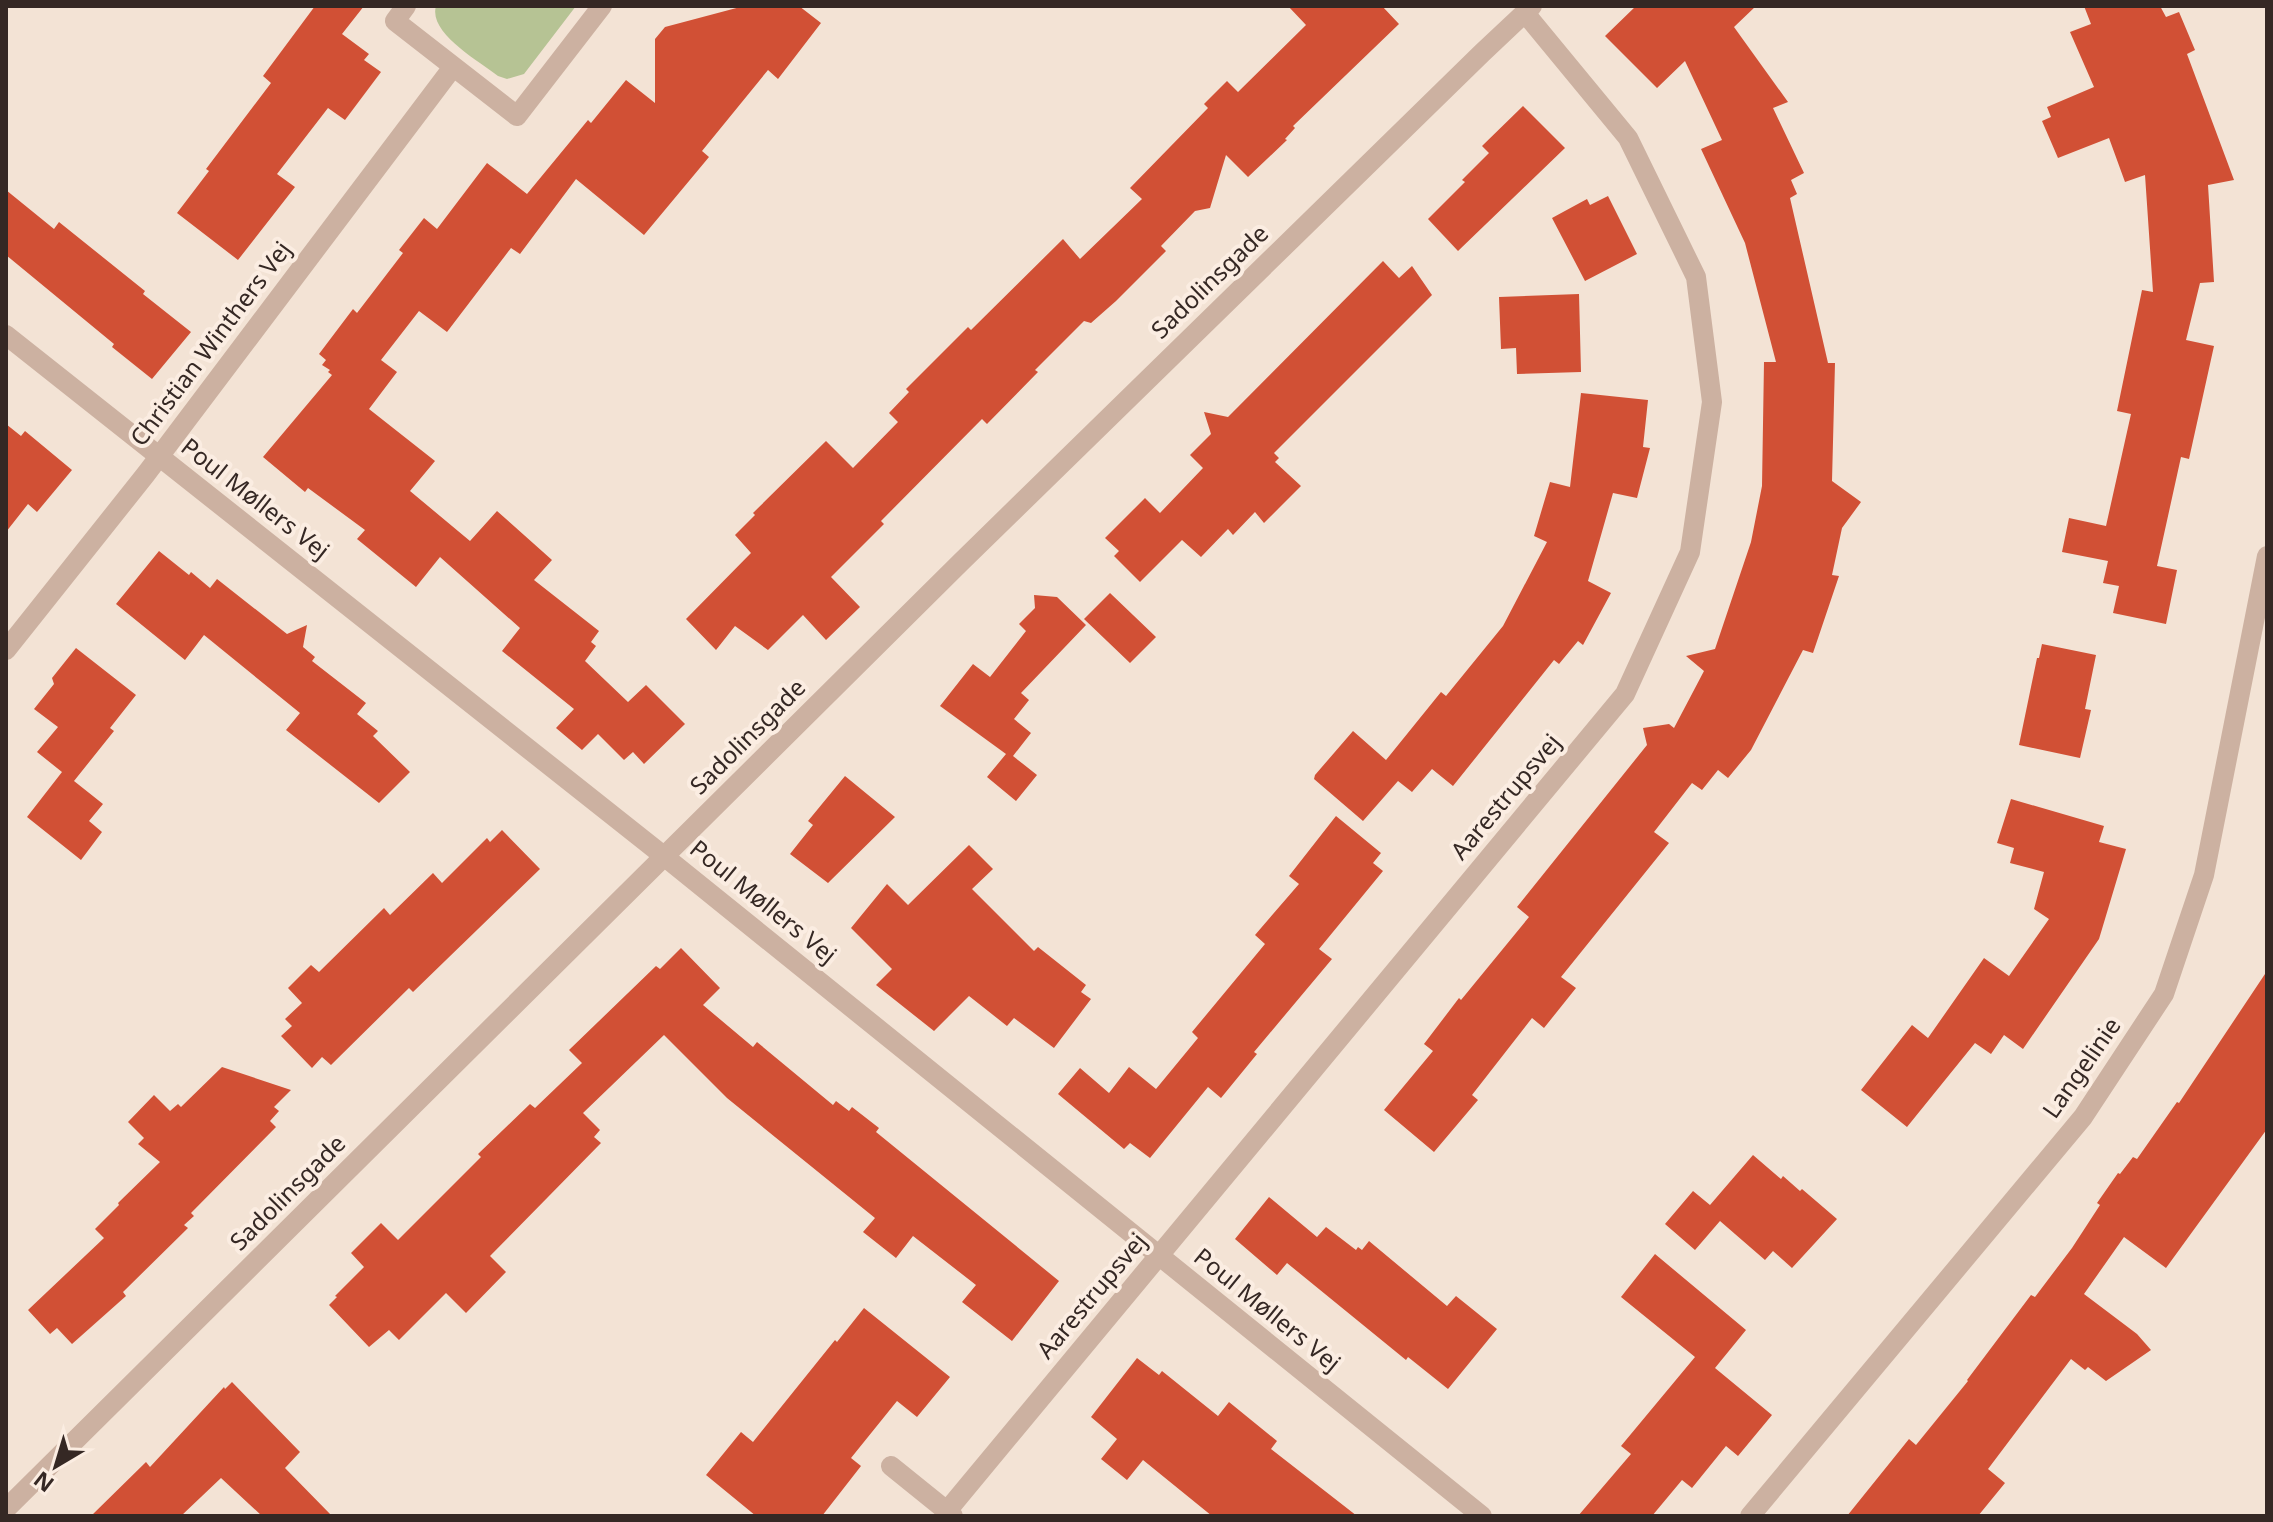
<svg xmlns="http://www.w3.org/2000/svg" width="2273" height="1522" font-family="'Noto Sans',sans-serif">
<rect width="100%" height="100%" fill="#f3e3d5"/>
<path fill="#b6c394" d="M 436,6 L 576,6 L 524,74 L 507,79 L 498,76 C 479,61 428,33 436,6 Z"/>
<path fill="#d15035" d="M 315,6 L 364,6 L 342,34 L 369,54 L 364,60 L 381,72 L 345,120 L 328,108 L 277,174 L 295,187 L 238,260 L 177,213 L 209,171 L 206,169 L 271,83 L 263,76 Z
M 744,6 L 799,6 L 821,23 L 778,79 L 768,70 L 702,151 L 709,157 L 644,235 L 576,179 L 520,254 L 511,248 L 447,332 L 419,311 L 381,360 L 397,372 L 369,409 L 435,461 L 410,491 L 470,541 L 497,511 L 552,560 L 534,580 L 599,631 L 591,642 L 596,646 L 585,661 L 628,702 L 646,685 L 685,724 L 644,764 L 633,752 L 624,760 L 598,734 L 582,750 L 556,728 L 574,709 L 502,651 L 520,628 L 440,557 L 416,587 L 357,539 L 365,530 L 308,488 L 305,492 L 263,457 L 332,375 L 328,372 L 330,370 L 322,365 L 326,360 L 319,354 L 353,309 L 357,313 L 403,253 L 399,250 L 424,218 L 437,229 L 487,163 L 527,194 L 588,120 L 591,123 L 626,80 L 655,103 L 655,39 L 665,27 Z
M 1288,6 L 1382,6 L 1399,24 L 1293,126 L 1295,128 L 1285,139 L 1287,140 L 1248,177 L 1226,155 L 1210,208 L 1195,211 L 1161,246 L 1166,251 L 1116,301 L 1091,323 L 1084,321 L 1035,370 L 1038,372 L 987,424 L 982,419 L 881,521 L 884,524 L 831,577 L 860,607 L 826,640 L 803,615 L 768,650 L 735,626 L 716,650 L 686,619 L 751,553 L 735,535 L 755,515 L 753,513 L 826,441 L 853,468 L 898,422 L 889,413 L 909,392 L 906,389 L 968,327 L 971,330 L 1063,239 L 1080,259 L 1142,199 L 1130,188 L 1208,108 L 1204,104 L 1227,81 L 1238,92 L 1306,25 Z
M 1636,6 L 1756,6 L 1734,27 L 1788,102 L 1773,108 L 1804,173 L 1791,180 L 1797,194 L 1790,198 L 1828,363 L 1835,363 L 1832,481 L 1861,502 L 1842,528 L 1832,575 L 1839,576 L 1813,653 L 1803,650 L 1751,750 L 1728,778 L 1718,770 L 1702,790 L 1692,783 L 1654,832 L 1669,843 L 1561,977 L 1576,988 L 1544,1028 L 1532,1018 L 1472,1095 L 1478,1100 L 1434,1152 L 1384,1110 L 1433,1051 L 1424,1044 L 1459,998 L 1461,1000 L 1529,917 L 1517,907 L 1647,745 L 1643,728 L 1669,724 L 1674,728 L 1704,671 L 1686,656 L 1715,649 L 1751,542 L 1762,486 L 1764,362 L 1776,362 L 1745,243 L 1701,149 L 1722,140 L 1685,61 L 1657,88 L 1605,36 Z
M 2084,6 L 2160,6 L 2166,17 L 2179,12 L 2195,50 L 2187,54 L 2234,180 L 2208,185 L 2214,282 L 2200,283 L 2186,340 L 2214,346 L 2189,459 L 2181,457 L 2157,566 L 2177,570 L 2166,624 L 2113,613 L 2119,586 L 2103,583 L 2108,561 L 2062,552 L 2069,518 L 2106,526 L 2131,414 L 2117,411 L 2142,290 L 2153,292 L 2145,175 L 2125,182 L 2109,138 L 2058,158 L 2042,121 L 2051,117 L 2047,107 L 2094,87 L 2070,32 L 2091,24 Z
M 1523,106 L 1565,148 L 1458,251 L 1428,219 L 1465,182 L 1462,180 L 1489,153 L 1482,146 Z
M 6,190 L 54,229 L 59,222 L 145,291 L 143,294 L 191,332 L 152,379 L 112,347 L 114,344 L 6,255 Z
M 1608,196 L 1637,254 L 1585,281 L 1552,218 L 1587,199 L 1590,205 Z
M 1383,261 L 1399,278 L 1412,266 L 1432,295 L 1274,453 L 1279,458 L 1275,462 L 1301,486 L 1264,523 L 1255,512 L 1233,535 L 1228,529 L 1201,557 L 1182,540 L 1140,582 L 1114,556 L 1119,551 L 1105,538 L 1145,498 L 1160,513 L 1203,468 L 1190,455 L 1211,434 L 1204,412 L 1228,417 Z
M 1579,294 L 1581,372 L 1517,374 L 1516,348 L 1501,349 L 1499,297 Z
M 1581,393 L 1648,400 L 1643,447 L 1650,448 L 1637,498 L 1613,493 L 1588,581 L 1611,593 L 1583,645 L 1578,641 L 1559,664 L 1554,660 L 1453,786 L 1432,769 L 1412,792 L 1398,781 L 1363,821 L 1314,779 L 1315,775 L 1353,731 L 1386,760 L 1441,692 L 1446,696 L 1503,626 L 1547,542 L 1534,536 L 1550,482 L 1570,487 Z
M 6,424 L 21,436 L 25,431 L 72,470 L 37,512 L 28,504 L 6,532 Z
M 159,551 L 189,575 L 191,572 L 210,588 L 217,579 L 287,634 L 307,625 L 303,647 L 315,657 L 312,661 L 366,703 L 357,714 L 378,731 L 373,736 L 410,772 L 379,803 L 286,730 L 300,713 L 204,635 L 185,660 L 116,604 Z
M 1110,593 L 1156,637 L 1130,663 L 1084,619 Z
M 1034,595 L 1057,597 L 1086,625 L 1021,693 L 1029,700 L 1014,719 L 1031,733 L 1013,756 L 1037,775 L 1016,801 L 987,777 L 1006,754 L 940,706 L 973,664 L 990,677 L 1026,631 L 1019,624 L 1035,608 Z
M 2042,644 L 2096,655 L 2085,709 L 2091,710 L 2080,758 L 2019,745 L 2037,658 L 2039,658 Z
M 76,648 L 136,695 L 110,728 L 114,731 L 74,781 L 103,804 L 89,821 L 102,832 L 81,860 L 27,817 L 62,772 L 37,752 L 58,727 L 34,709 L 54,684 L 52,678 Z
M 845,776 L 895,817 L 828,883 L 790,854 L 813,825 L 808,821 Z
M 2011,799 L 2104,826 L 2099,842 L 2126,849 L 2099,939 L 2023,1049 L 2004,1035 L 1991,1054 L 1975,1043 L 1907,1127 L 1861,1090 L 1912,1025 L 1928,1038 L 1984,958 L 2009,976 L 2049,919 L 2034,909 L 2044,872 L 2010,863 L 2014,848 L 1997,843 Z
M 1336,816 L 1381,853 L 1373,863 L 1383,871 L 1319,949 L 1332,959 L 1254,1052 L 1257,1054 L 1221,1098 L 1208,1087 L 1150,1158 L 1130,1143 L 1124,1149 L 1058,1094 L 1080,1068 L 1109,1093 L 1129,1067 L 1156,1089 L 1198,1038 L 1192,1032 L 1265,944 L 1255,935 L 1299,884 L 1289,876 Z
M 502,830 L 540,869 L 413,992 L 409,988 L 331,1065 L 322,1057 L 312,1068 L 281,1036 L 292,1026 L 285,1019 L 302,1003 L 288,988 L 311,965 L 319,972 L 384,908 L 390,915 L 433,873 L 442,883 L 487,838 L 490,842 Z
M 969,845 L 993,869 L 972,889 L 1034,951 L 1038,947 L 1086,985 L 1081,992 L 1091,999 L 1054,1048 L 1014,1018 L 1007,1026 L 969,996 L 934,1031 L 876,985 L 892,969 L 851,928 L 887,884 L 908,905 Z
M 681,948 L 720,988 L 703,1005 L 753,1047 L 757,1042 L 833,1105 L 836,1101 L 849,1111 L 852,1107 L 879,1128 L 876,1132 L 1059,1281 L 1012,1341 L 962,1302 L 976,1285 L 913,1236 L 896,1258 L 863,1232 L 875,1218 L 727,1098 L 664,1035 L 583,1113 L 600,1130 L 594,1137 L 601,1143 L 490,1256 L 506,1272 L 466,1313 L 446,1293 L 399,1340 L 389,1330 L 369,1347 L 329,1305 L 337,1297 L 335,1296 L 364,1267 L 351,1253 L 381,1223 L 398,1240 L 481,1157 L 478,1154 L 530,1104 L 535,1108 L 582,1063 L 569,1050 L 656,966 L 660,969 Z
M 2267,971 L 2267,1129 L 2166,1268 L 2124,1237 L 2084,1294 L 2137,1334 L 2151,1350 L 2106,1381 L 2088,1367 L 2085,1370 L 2071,1359 L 1988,1469 L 2005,1483 L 1978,1516 L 1847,1516 L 1909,1439 L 1916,1445 L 1968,1381 L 1967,1380 L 2031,1295 L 2035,1297 L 2072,1248 L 2100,1205 L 2097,1203 L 2118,1173 L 2120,1174 L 2133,1157 L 2137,1159 L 2177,1102 L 2179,1103 Z
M 222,1067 L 291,1090 L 274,1107 L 279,1111 L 270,1121 L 276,1127 L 191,1213 L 194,1216 L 184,1225 L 188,1228 L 123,1292 L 126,1296 L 72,1344 L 57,1328 L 50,1334 L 28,1310 L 104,1238 L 95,1229 L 119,1205 L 118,1203 L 160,1162 L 138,1144 L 144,1138 L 128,1122 L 154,1095 L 170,1111 L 178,1104 L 181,1107 Z
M 1753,1155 L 1781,1179 L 1783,1176 L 1800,1191 L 1802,1189 L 1837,1219 L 1792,1268 L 1773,1251 L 1765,1260 L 1720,1221 L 1695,1250 L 1665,1224 L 1693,1191 L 1710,1205 Z
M 1269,1197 L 1317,1237 L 1326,1227 L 1356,1250 L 1358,1247 L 1362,1250 L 1369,1241 L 1447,1306 L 1456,1296 L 1497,1329 L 1448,1389 L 1408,1357 L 1406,1360 L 1287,1263 L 1277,1275 L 1235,1239 Z
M 1655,1254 L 1746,1330 L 1715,1368 L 1772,1415 L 1738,1456 L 1726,1446 L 1692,1488 L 1682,1480 L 1652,1516 L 1578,1516 L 1631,1454 L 1621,1446 L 1695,1357 L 1621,1297 Z
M 864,1308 L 950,1377 L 917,1417 L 897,1401 L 851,1458 L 861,1466 L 822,1516 L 756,1516 L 706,1475 L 741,1432 L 753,1442 L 835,1340 L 837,1342 Z
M 1137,1358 L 1159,1375 L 1162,1371 L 1218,1416 L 1229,1402 L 1277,1441 L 1271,1449 L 1357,1516 L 1212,1516 L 1143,1460 L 1127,1480 L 1101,1459 L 1117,1439 L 1091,1417 Z
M 232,1382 L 300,1452 L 285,1468 L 332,1516 L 262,1516 L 221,1478 L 181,1516 L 91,1516 L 146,1462 L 150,1467 L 224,1387 L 225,1389 Z"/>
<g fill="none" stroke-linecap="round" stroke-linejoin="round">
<path stroke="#ccb1a1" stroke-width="20" d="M 406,6 L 395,21 L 517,116 L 602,6
M 6,335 L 665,857 L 1482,1516
M 6,650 L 146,474 L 453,67
M 891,1466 L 953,1516
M 6,1509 L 961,562 L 1482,53 L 1532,6
M 947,1511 L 1625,694 L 1690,552 L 1712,402 L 1696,277 L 1628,138 L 1525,13
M 1750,1516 L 2083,1117 L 2164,994 L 2204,875 L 2267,556"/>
</g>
<g text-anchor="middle" stroke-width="8" stroke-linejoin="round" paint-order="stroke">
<g font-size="24" fill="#352824" stroke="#fbede2">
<text transform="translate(1210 282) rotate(-44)" y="8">Sadolinsgade</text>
<text transform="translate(211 344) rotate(-53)" y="8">Christian Winthers Vej</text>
<text transform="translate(255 499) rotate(38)" y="8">Poul Møllers Vej</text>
<text transform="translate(748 737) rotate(-45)" y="8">Sadolinsgade</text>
<text transform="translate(1506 797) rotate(-50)" y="8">Aarestrupsvej</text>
<text transform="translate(763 902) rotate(39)" y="8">Poul Møllers Vej</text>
<text transform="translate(2082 1068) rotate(-55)" y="8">Langelinie</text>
<text transform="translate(288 1193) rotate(-45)" y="8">Sadolinsgade</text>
<text transform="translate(1092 1296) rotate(-50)" y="8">Aarestrupsvej</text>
<text transform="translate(1267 1310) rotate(39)" y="8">Poul Møllers Vej</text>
</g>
</g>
<rect width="2273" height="1522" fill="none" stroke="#352824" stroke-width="16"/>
<g transform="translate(56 1466) rotate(218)" stroke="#fbede2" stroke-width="6" paint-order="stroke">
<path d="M0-6L14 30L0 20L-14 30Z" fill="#352824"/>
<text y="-12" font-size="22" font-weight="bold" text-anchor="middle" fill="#352824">N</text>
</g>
</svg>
